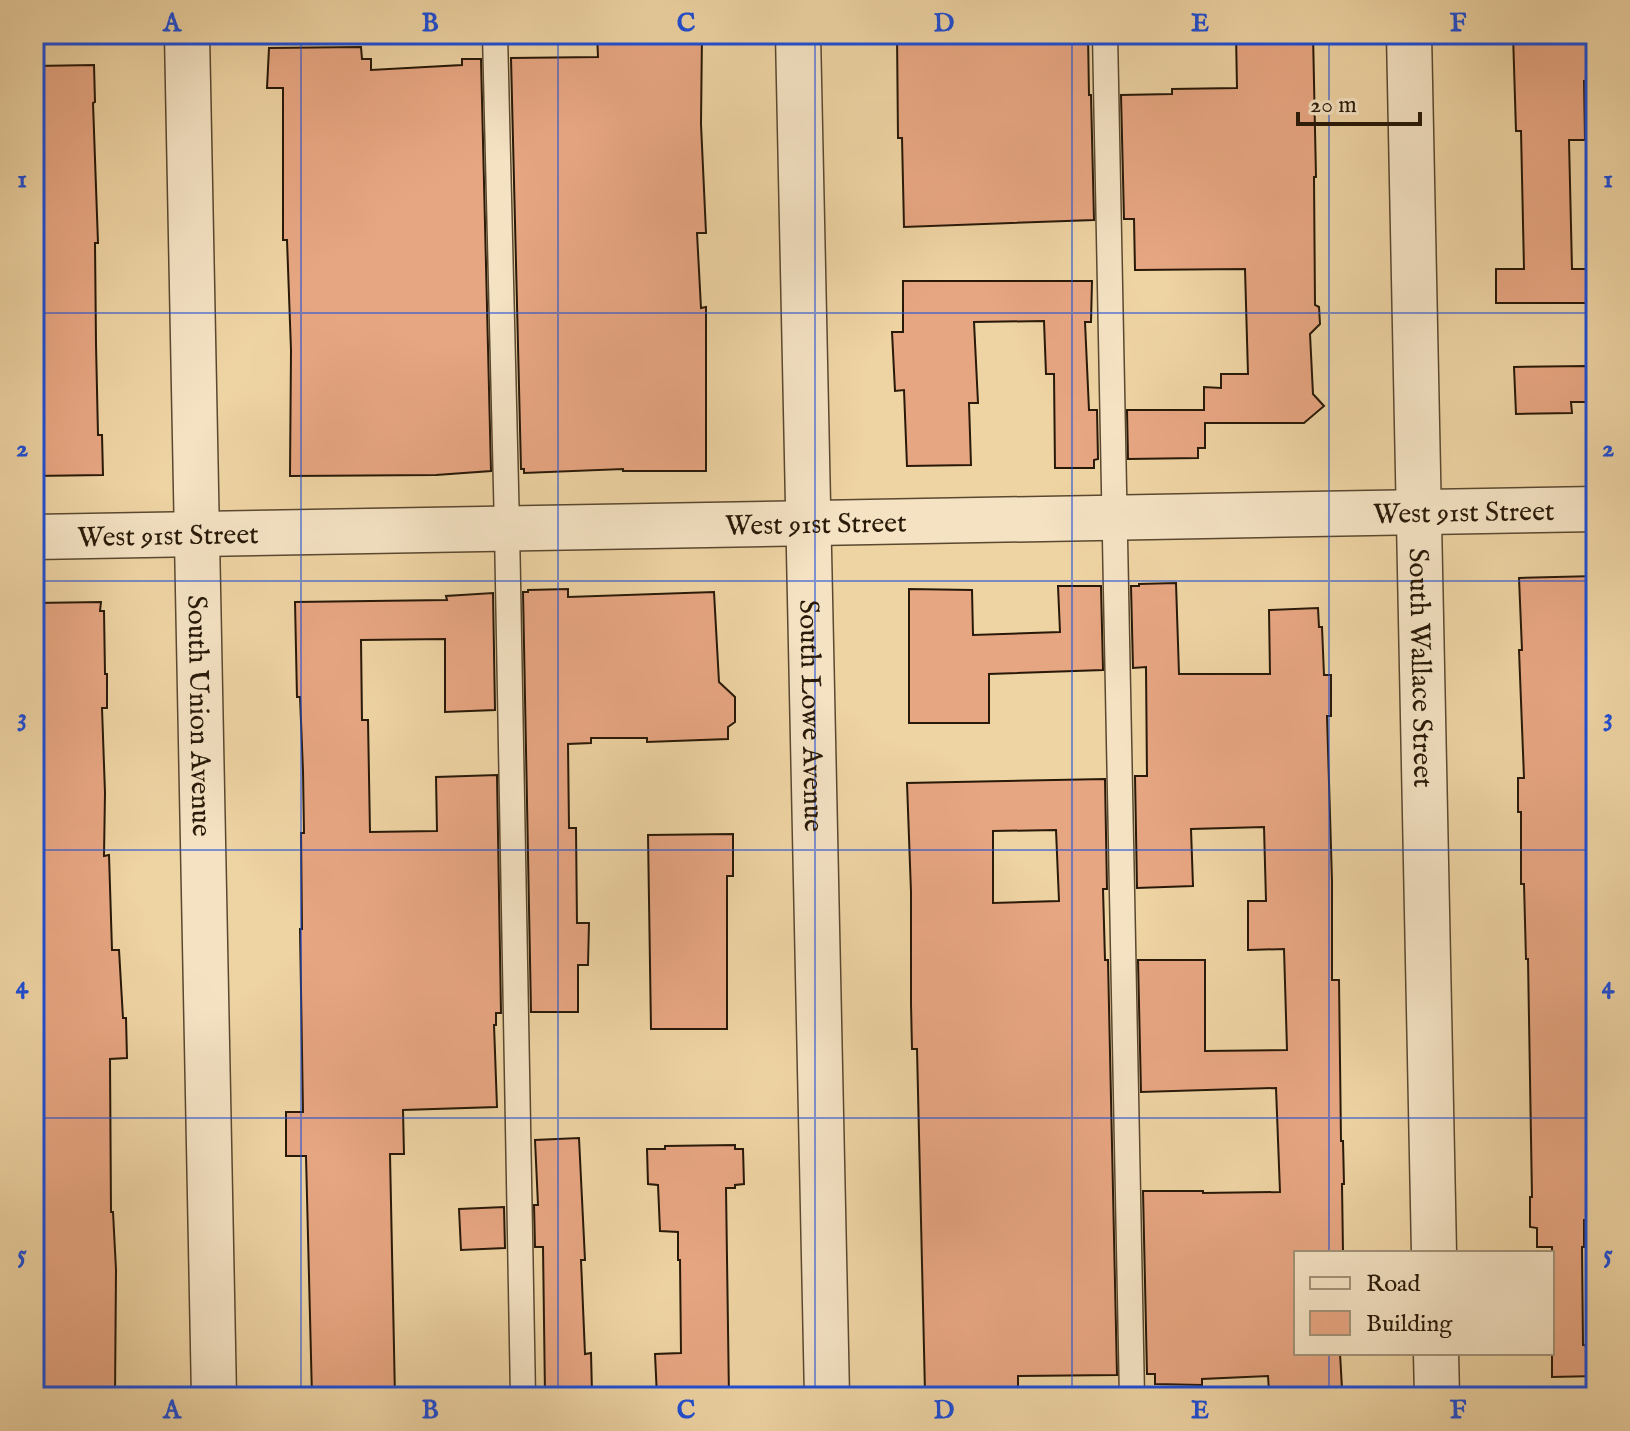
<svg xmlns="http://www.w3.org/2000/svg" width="1630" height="1431" font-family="'IM FELL English',serif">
<rect width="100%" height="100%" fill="#eed3a3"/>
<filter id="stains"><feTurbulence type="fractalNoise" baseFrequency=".0025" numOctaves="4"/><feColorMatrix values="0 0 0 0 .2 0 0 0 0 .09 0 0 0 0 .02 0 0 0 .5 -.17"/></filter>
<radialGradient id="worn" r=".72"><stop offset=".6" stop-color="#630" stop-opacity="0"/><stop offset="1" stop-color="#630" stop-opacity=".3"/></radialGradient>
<path fill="#e7a682" stroke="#281908" stroke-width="2" fill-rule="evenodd" d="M 597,34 L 702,34 L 701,124 L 706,233 L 697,233 L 701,308 L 706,307 L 706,471 L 623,471 L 623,469 L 524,473 L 524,469 L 521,469 L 511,58 L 598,57 Z
M 897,34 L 1088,34 L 1089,95 L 1091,95 L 1094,220 L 904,227 L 902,138 L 898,138 Z
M 1236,34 L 1313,34 L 1316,177 L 1314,177 L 1315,305 L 1319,307 L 1320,324 L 1310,334 L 1313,394 L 1324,406 L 1304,423 L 1205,423 L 1205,448 L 1198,448 L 1198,458 L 1128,459 L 1127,410 L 1204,410 L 1204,387 L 1221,388 L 1221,374 L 1248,374 L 1245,269 L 1135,270 L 1134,219 L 1124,219 L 1121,95 L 1172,94 L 1172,89 L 1237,88 Z
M 1513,34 L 1596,34 L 1596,80 L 1584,81 L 1585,140 L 1569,140 L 1572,269 L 1596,269 L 1596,303 L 1496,303 L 1496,269 L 1524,269 L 1521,131 L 1516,131 Z
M 361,47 L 362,59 L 371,59 L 371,70 L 462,65 L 462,59 L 481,59 L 491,471 L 436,475 L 290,476 L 291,350 L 287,240 L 283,240 L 283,88 L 267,88 L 269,48 Z
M 94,65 L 95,102 L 93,103 L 98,243 L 95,243 L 96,344 L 98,435 L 102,435 L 103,475 L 34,476 L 34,66 Z
M 903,281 L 1092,281 L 1091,322 L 1085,322 L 1089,410 L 1097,410 L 1098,459 L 1094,460 L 1094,468 L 1055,468 L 1054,374 L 1046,374 L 1044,321 L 974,322 L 978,403 L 969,403 L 971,465 L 907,466 L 904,390 L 895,391 L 892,332 L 903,332 Z
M 1586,366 L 1587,402 L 1571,402 L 1572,413 L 1516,414 L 1514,367 Z
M 1596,576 L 1596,623 L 1587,623 L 1592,704 L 1596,704 L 1596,1220 L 1584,1220 L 1584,1247 L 1582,1247 L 1583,1345 L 1596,1346 L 1596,1376 L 1552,1377 L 1552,1247 L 1537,1247 L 1537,1228 L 1530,1227 L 1530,1197 L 1532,1197 L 1528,959 L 1526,959 L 1524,884 L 1521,884 L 1521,812 L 1518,812 L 1518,778 L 1524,778 L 1519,650 L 1522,650 L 1519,578 Z
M 1176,583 L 1179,674 L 1270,674 L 1269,610 L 1318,608 L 1319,627 L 1322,627 L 1324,675 L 1331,675 L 1331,716 L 1327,716 L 1332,881 L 1332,980 L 1339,980 L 1341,1141 L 1343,1141 L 1344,1184 L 1342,1184 L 1343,1253 L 1296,1253 L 1296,1353 L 1340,1353 L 1342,1389 L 1269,1391 L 1268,1376 L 1202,1379 L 1202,1385 L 1155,1384 L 1155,1374 L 1147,1374 L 1143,1191 L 1203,1191 L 1203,1193 L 1280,1192 L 1276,1088 L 1141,1092 L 1138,960 L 1205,960 L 1205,1051 L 1287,1050 L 1284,949 L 1248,950 L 1248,901 L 1266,901 L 1264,827 L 1191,829 L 1193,886 L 1137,888 L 1135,776 L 1147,776 L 1146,667 L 1133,668 L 1131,586 L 1139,586 L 1139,584 Z
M 1058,586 L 1101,586 L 1103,670 L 989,674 L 989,723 L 909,723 L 909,589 L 972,590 L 973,635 L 1060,632 Z
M 568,589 L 568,597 L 714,592 L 719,682 L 735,697 L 735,722 L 728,727 L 728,739 L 647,742 L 647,738 L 591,738 L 591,743 L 568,744 L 569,828 L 576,828 L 577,923 L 589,923 L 588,965 L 578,965 L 578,1012 L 531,1012 L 523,592 L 528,592 L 528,590 Z
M 493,593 L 495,710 L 445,712 L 445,639 L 361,640 L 362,720 L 368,720 L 370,832 L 437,831 L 436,777 L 497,775 L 501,1013 L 496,1013 L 496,1025 L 494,1025 L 497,1107 L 403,1110 L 404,1154 L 390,1154 L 395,1397 L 312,1397 L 306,1156 L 286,1156 L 286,1112 L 303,1112 L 300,929 L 302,929 L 301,833 L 304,833 L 303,771 L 300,697 L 297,697 L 295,602 L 447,600 L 446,596 Z
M 101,602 L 100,611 L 104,611 L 105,674 L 107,674 L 107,708 L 102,708 L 105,793 L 104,856 L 109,855 L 112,950 L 119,950 L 123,1018 L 126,1018 L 127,1058 L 110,1059 L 111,1212 L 113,1212 L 116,1270 L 115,1397 L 36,1397 L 34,1275 L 34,603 Z
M 1105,779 L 1107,889 L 1103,889 L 1105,960 L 1108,960 L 1117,1375 L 1018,1376 L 1018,1391 L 925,1392 L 917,1049 L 912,1049 L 911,1004 L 911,892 L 907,783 ZM 1056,830 L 1059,901 L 993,903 L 993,831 Z
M 733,834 L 733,876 L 727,876 L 727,1029 L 651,1029 L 648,835 Z
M 579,1138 L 585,1260 L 581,1260 L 585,1354 L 591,1353 L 592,1393 L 545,1395 L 543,1247 L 535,1247 L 534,1205 L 538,1205 L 535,1140 Z
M 735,1145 L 735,1149 L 743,1149 L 744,1184 L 735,1185 L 735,1188 L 726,1188 L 729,1397 L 657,1397 L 655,1354 L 681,1353 L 680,1260 L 678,1260 L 678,1232 L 660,1231 L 658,1185 L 648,1184 L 647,1149 L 665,1149 L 665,1146 Z
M 504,1207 L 505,1248 L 461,1250 L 459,1209 Z"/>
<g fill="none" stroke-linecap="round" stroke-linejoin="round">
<defs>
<path id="service" d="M 495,34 L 507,529 L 523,1397
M 1105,34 L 1132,1397"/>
<g id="minor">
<path id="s1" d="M 187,34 L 214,1397"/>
<path id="s2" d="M 798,34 L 827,1397"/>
<path id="s3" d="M 1409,34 L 1434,1253"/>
<path id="s4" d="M 34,537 L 1596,509"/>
<path d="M 1436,1353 L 1437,1397"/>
</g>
</defs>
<use href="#service" stroke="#5a482f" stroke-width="27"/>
<use href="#minor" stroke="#5a482f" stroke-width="47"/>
<use href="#service" stroke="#f4e2c3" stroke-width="24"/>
<use href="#minor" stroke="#f4e2c3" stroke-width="44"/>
</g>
<path fill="none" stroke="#1d4ed8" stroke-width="2" stroke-opacity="0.55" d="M 301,34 L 301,1397M 558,34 L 558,1397M 815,34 L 815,1397M 1072,34 L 1072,1397M 1329,34 L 1329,1253M 34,313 L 1596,313M 34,581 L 1596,581M 34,850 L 1596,850M 34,1118 L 1596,1118M 1329,1353 L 1329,1397"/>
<g text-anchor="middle" stroke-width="7" stroke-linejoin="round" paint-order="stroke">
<g font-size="28" fill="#281908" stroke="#f4e2c3">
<text dy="10" stroke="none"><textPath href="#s4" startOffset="1430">West 91st Street</textPath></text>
<text dy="10" stroke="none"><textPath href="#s4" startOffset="782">West 91st Street</textPath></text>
<text dy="10" stroke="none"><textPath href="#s4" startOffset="134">West 91st Street</textPath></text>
<text dy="10" stroke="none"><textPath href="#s3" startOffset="634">South Wallace Street</textPath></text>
<text dy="10" stroke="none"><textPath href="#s1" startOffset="682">South Union Avenue</textPath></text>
<text dy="10" stroke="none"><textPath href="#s2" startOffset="682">South Lowe Avenue</textPath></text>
</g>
</g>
<rect width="1630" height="1431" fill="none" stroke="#eed3a3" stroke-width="88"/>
<rect x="1294" y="1251" width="260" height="104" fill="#f4e2c3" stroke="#a29278" stroke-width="2"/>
<rect x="1310" y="1277" width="40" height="12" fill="#f4e2c3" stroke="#a29278" stroke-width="2"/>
<text x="1366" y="1291" font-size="24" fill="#281908">Road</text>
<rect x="1310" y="1311" width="40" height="24" fill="#e7a682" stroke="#a29278" stroke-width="2"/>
<text x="1366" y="1331" font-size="24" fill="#281908">Building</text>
<path d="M1298 112v12h122v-12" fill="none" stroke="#281908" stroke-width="4"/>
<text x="1310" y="112" font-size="24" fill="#281908" stroke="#f4e2c3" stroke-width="6" paint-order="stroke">20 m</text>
<rect x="44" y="44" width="1542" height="1343" fill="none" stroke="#1d4ed8" stroke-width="3"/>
<g font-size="26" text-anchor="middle" font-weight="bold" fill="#1d4ed8">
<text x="172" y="31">A</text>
<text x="430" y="31">B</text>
<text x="686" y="31">C</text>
<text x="944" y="31">D</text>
<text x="1200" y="31">E</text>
<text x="1458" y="31">F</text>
<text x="22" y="187">1</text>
<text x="1608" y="187">1</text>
<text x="22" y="456">2</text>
<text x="1608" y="456">2</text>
<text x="22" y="725">3</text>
<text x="1608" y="725">3</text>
<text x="22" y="993">4</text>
<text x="1608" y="993">4</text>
<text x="22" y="1262">5</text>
<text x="1608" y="1262">5</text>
<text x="172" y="1418">A</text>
<text x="430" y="1418">B</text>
<text x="686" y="1418">C</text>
<text x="944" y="1418">D</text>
<text x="1200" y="1418">E</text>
<text x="1458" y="1418">F</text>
</g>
<rect width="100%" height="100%" filter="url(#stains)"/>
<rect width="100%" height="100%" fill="url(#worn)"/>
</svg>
